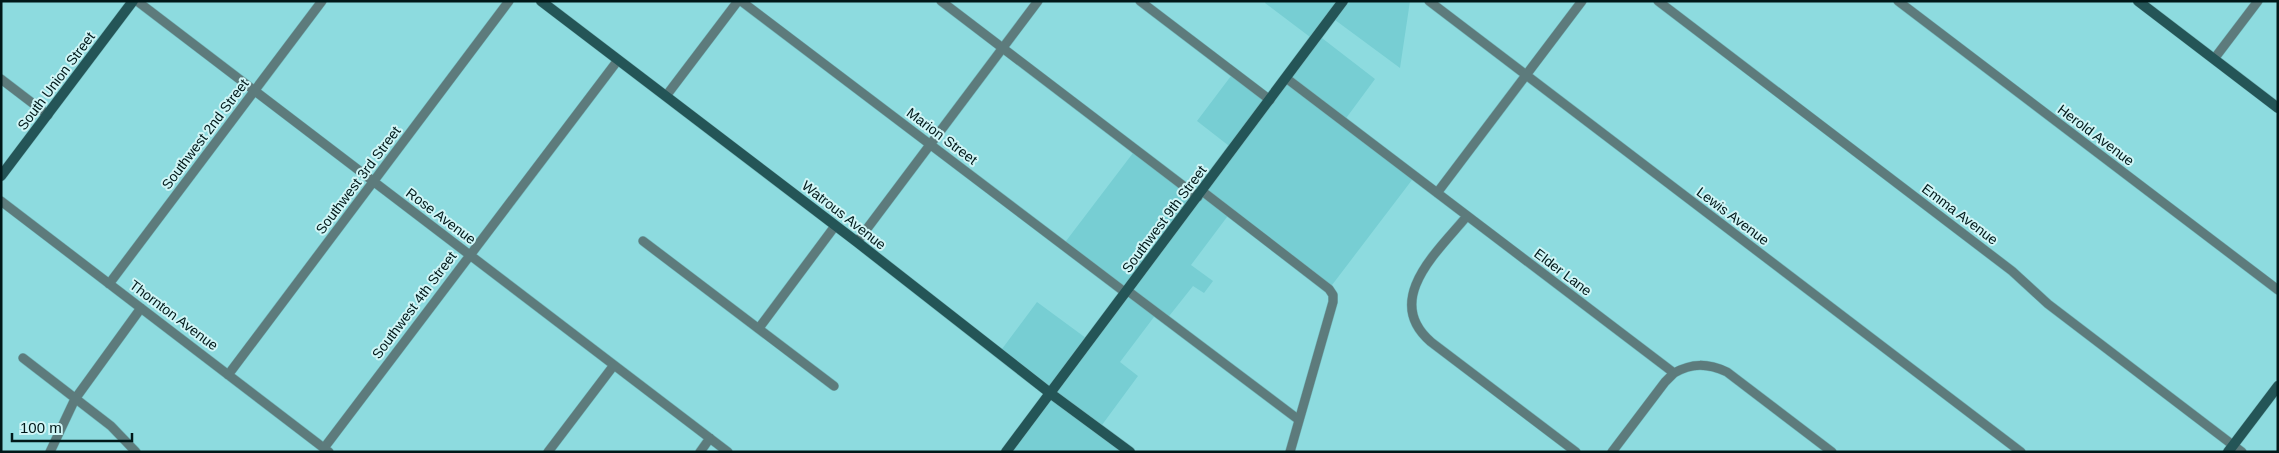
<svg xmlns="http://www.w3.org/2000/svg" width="2279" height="453" font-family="Arial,sans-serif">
<rect width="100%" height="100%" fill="#8ddbdf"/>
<path fill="#77ced3" d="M 1266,1 L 1410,1 L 1400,68 L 1331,17 L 1318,35 L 1375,79 L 1344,121 L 1415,176 L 1329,289 L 1230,213 L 1191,265 L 1213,281 L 1204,293 L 1193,286 L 1166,320 L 1157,313 L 1120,362 L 1138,376 L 1099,429 L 1127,452 L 1006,452 L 1050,393 L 999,353 L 1037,302 L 1090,341 L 1126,293 L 1063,245 L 1136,149 L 1198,197 L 1233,149 L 1197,121 L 1234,72 L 1269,100 L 1314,40 L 1265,3 Z"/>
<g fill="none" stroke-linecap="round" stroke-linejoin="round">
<defs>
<path id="street" d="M 137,1 L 728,452
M 741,1 L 1126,293
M 941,1 L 1198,197
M 1140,1 L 1270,100
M 1429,1 L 2021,452
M 1658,1 L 2012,271 L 2048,304 L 2242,452
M 1898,1 L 2278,290
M 2214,59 L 2258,1
M 1286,78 L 1674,373 C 1692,363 1707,363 1727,372 L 1832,452
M 1,79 L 48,115
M 666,96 L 738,1
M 1202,191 L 1329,289 L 1333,295 L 1333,302 L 1290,452
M 1437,193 L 1582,1
M 1,201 L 329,452
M 1467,216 C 1438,251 1382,300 1431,342 L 1576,452
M 643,241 L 834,386
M 857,242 L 1038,1
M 109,284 L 322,1
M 1128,291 L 1299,420
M 759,328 L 835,226
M 23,358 L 111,426 L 136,452
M 228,375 L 509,1
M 324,448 L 618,60
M 50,452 L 75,399 L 141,308
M 548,452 L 614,365
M 700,452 L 710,438
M 1612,452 L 1665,382 L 1674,373"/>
<path id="secondary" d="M 541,1 L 857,242 L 1050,393 L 1130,452
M 2138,1 L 2278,108
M 1,176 L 133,1
M 1006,452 L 1343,1
M 2228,452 L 2278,386"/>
</defs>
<use href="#street" stroke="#74b8bb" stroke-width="10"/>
<use href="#secondary" stroke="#74b8bb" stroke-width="11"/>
<use href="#street" stroke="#5d7b7c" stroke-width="9"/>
<use href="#secondary" stroke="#245557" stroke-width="10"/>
</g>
<g text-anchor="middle" stroke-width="4" stroke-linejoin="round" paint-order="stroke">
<g font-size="14" fill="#011819" stroke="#cff5f6">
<text transform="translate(56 81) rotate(-53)" y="5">South Union Street</text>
<text transform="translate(205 134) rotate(-53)" y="5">Southwest 2nd Street</text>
<text transform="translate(2096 135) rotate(37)" y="5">Herold Avenue</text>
<text transform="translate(942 136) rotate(37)" y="5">Marion Street</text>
<text transform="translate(358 180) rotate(-53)" y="5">Southwest 3rd Street</text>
<text transform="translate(1960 214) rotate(37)" y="5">Emma Avenue</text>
<text transform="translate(844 215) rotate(38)" y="5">Watrous Avenue</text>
<text transform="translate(441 216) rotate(37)" y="5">Rose Avenue</text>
<text transform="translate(1733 216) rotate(37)" y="5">Lewis Avenue</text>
<text transform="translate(1164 219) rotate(-53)" y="5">Southwest 9th Street</text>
<text transform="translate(1563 272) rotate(37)" y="5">Elder Lane</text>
<text transform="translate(414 305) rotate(-53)" y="5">Southwest 4th Street</text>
<text transform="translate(174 315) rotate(37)" y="5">Thornton Avenue</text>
</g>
</g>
<rect width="2279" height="453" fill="none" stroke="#011819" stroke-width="5"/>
<path d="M12 433v8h120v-8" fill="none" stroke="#011819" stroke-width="2.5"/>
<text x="20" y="433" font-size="15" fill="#011819" stroke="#cff5f6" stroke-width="4" paint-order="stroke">100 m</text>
</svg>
